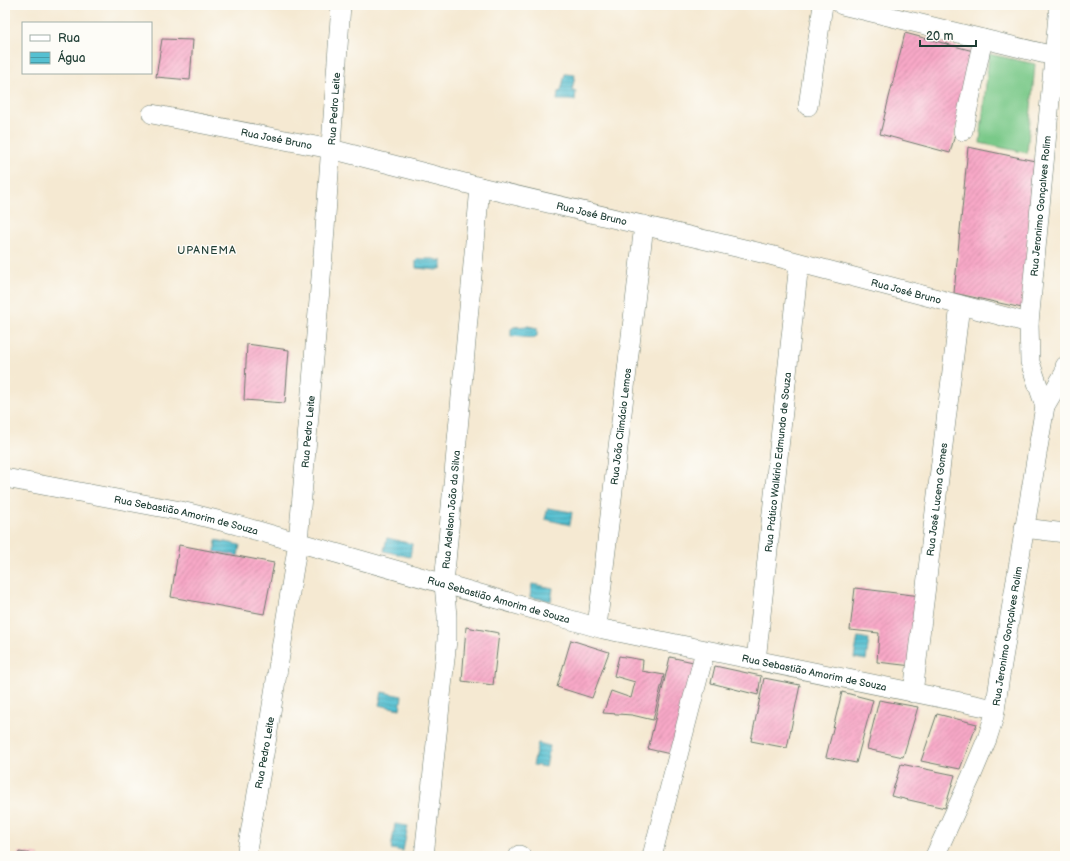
<svg xmlns="http://www.w3.org/2000/svg" width="1070" height="861" font-family="'Balsamiq Sans',sans-serif">
<defs>
<pattern id="water-rules" width="6" height="5" patternUnits="userSpaceOnUse"><rect width="6" height="5" fill="#55c0d1"/><path d="M0 2.5h6" fill="none" stroke="#469daa"/></pattern>
<pattern id="building-hatch" width="6" height="6" patternUnits="userSpaceOnUse"><rect width="6" height="6" fill="#f8a8c7"/><path d="M-1 1l2-2M0 6l6-6M5 7l2-2" fill="none" stroke="#c88aa2"/></pattern>
</defs>
<rect width="100%" height="100%" fill="#fdfcf7"/>
<filter id="ink" filterUnits="userSpaceOnUse"><feTurbulence type="fractalNoise" baseFrequency=".025" numOctaves="2"/><feDisplacementMap in="SourceGraphic" scale="8" xChannelSelector="R" yChannelSelector="G"/><feConvolveMatrix kernelMatrix="1 2 1 2 8 2 1 2 1" color-interpolation-filters="sRGB"/></filter>
<filter id="wash" filterUnits="userSpaceOnUse"><feTurbulence type="fractalNoise" baseFrequency=".012" numOctaves="4" result="noise"/><feDisplacementMap in="SourceGraphic" scale="16" xChannelSelector="R" yChannelSelector="G"/><feGaussianBlur stdDeviation="0.9" result="paint"/><feColorMatrix in="noise" values="0 0 0 0 0 0 0 0 0 0 0 0 0 0 0 0 0 1.4 0 .05"/><feComposite in="paint" operator="in"/></filter>
<g filter="url(#wash)">
<rect width="100%" height="100%" fill="#f5e9d2"/>
<path fill="#7ac989" stroke="#4c835e" d="M 989,54 L 1035,64 L 1027,153 L 980,143 Z"/>
<path fill="url(#water-rules)" stroke="#3a7e82" d="M 565,74 L 575,75 L 572,91 L 576,91 L 575,100 L 557,100 L 558,92 L 561,91 Z
M 418,259 L 433,259 L 442,261 L 442,268 L 437,270 L 416,268 L 416,261 Z
M 528,326 L 537,328 L 537,336 L 533,338 L 511,336 L 511,329 L 514,327 Z
M 548,508 L 572,512 L 570,525 L 545,519 Z
M 387,538 L 412,544 L 410,557 L 384,551 Z
M 216,540 L 240,545 L 238,556 L 215,552 Z
M 532,584 L 553,588 L 551,601 L 530,597 Z
M 858,637 L 869,639 L 866,660 L 854,658 Z
M 382,692 L 402,696 L 400,709 L 379,705 Z
M 538,743 L 550,746 L 546,767 L 533,765 Z
M 395,824 L 408,826 L 403,851 L 391,849 Z"/>
<g id="blocks">
<path fill="url(#building-hatch)" d="M 905,33 L 977,52 L 950,153 L 880,134 Z
M 162,39 L 193,40 L 190,80 L 156,77 Z
M 968,147 L 1035,161 L 1022,308 L 954,293 Z
M 247,344 L 289,350 L 285,403 L 244,400 Z
M 179,545 L 274,563 L 264,614 L 171,597 Z
M 855,588 L 921,596 L 912,666 L 877,662 L 879,633 L 850,630 Z
M 466,627 L 499,633 L 493,685 L 462,681 Z
M 571,640 L 609,652 L 592,698 L 557,687 Z
M 619,656 L 643,660 L 642,671 L 664,675 L 653,720 L 632,715 L 603,713 L 611,691 L 631,698 L 635,682 L 614,676 Z
M 670,657 L 698,663 L 675,755 L 648,749 Z
M 715,666 L 761,676 L 758,695 L 711,683 Z
M 764,678 L 800,685 L 787,748 L 751,741 Z
M 842,692 L 873,700 L 856,763 L 826,757 Z
M 879,700 L 918,707 L 903,757 L 867,749 Z
M 937,714 L 977,724 L 960,769 L 921,761 Z
M 901,764 L 955,775 L 945,808 L 891,796 Z
M 19,852 L 39,855 L 39,856 L 18,856 Z"/>
</g>
</g>
<g filter="url(#ink)">
<use href="#blocks" fill-opacity="0" stroke="#6a796b" stroke-width="1"/>
<g fill="none" stroke-linecap="round" stroke-linejoin="round">
<defs>
<g id="street">
<path d="M 842,5 L 1054,56"/>
<path d="M 808,106 L 823,5"/>
<path id="s1" d="M 152,114 L 331,149 L 480,187 L 770,255 L 1029,323"/>
<path d="M 963,131 L 983,39"/>
<path id="s2" d="M 1045,406 L 1030,362 L 1029,323 L 1059,5"/>
<path id="s3" d="M 5,478 L 181,511 L 237,525 L 603,629 L 995,709"/>
<path d="M 1024,528 L 1065,533"/>
<path id="s4" d="M 597,627 L 644,225"/>
<path id="s5" d="M 756,661 L 799,263"/>
<path id="s6" d="M 913,693 L 960,305"/>
<path d="M 519,855 L 521,856"/>
<path id="s7" d="M 246,856 L 267,737 L 298,542 L 324,243 L 341,5"/>
<path id="s8" d="M 424,856 L 447,640 L 447,616 L 444,584 L 480,187"/>
<path d="M 652,856 L 705,651"/>
<path id="s9" d="M 935,856 L 971,777 L 987,739 L 994,717 L 1000,676 L 1045,406 L 1065,372 L 1065,366"/>
</g>
</defs>
<use href="#street" stroke="#6a796b" stroke-width="20"/>
<use href="#street" stroke="#fff" stroke-width="19"/>
</g>
</g>
<g text-anchor="middle" stroke-width="3" stroke-linejoin="round" paint-order="stroke">
<g font-size="10" fill="#1f3d34" stroke="#fdfcf7">
<text dy="4" stroke="none"><textPath href="#s7" startOffset="753">Rua Pedro Leite</textPath></text>
<text dy="4" stroke="none"><textPath href="#s1" startOffset="127">Rua José Bruno</textPath></text>
<text dy="4" stroke="none"><textPath href="#s2" startOffset="203">Rua Jeronimo Gonçalves Rolim</textPath></text>
<text dy="4" stroke="none"><textPath href="#s1" startOffset="451">Rua José Bruno</textPath></text>
<text dy="4" stroke="none"><textPath href="#s1" startOffset="775">Rua José Bruno</textPath></text>
<text dy="4" stroke="none"><textPath href="#s4" startOffset="202">Rua João Climácio Lemos</textPath></text>
<text dy="4" stroke="none"><textPath href="#s7" startOffset="429">Rua Pedro Leite</textPath></text>
<text dy="4" stroke="none"><textPath href="#s5" startOffset="200">Rua Prático Walkírio Edmundo de Souza</textPath></text>
<text dy="4" stroke="none"><textPath href="#s6" startOffset="195">Rua José Lucena Gomes</textPath></text>
<text dy="4" stroke="none"><textPath href="#s8" startOffset="348">Rua Adelson João da Silva</textPath></text>
<text dy="4" stroke="none"><textPath href="#s3" startOffset="185">Rua Sebastião Amorim de Souza</textPath></text>
<text dy="4" stroke="none"><textPath href="#s3" startOffset="509">Rua Sebastião Amorim de Souza</textPath></text>
<text dy="4" stroke="none"><textPath href="#s9" startOffset="233">Rua Jeronimo Gonçalves Rolim</textPath></text>
<text dy="4" stroke="none"><textPath href="#s3" startOffset="833">Rua Sebastião Amorim de Souza</textPath></text>
<text dy="4" stroke="none"><textPath href="#s7" startOffset="105">Rua Pedro Leite</textPath></text>
</g>
<g font-size="11" letter-spacing="1" fill="#1f3d34" stroke="#fdfcf7">
<text x="207" y="254">UPANEMA</text>
</g>
</g>
<rect width="1070" height="861" fill="none" stroke="#fdfcf7" stroke-width="20"/>
<rect x="22" y="22" width="130" height="52" fill="#fdfcf7" stroke="#a4b0a9"/>
<rect x="30" y="35" width="20" height="6" fill="#ffffff" stroke="#a4b0a9"/>
<text x="58" y="42" font-size="12" fill="#1f3d34">Rua</text>
<rect x="30" y="52" width="20" height="12" fill="url(#water-rules)" stroke="#a4b0a9"/>
<text x="58" y="62" font-size="12" fill="#1f3d34">Água</text>
<path d="M920 40v6h56v-6" fill="none" stroke="#1f3d34" stroke-width="2"/>
<text x="926" y="40" font-size="12" fill="#1f3d34" stroke="#fdfcf7" stroke-width="3" paint-order="stroke">20 m</text>
</svg>
